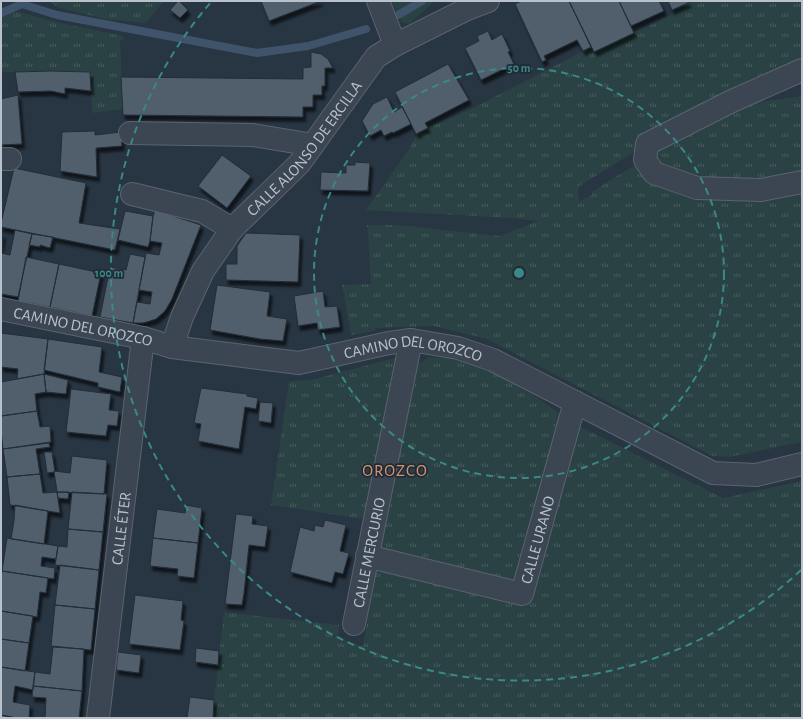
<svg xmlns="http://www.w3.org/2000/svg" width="803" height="719" font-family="'Alegreya Sans',sans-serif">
<defs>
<pattern id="grass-tufts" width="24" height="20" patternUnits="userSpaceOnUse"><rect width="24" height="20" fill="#2a4243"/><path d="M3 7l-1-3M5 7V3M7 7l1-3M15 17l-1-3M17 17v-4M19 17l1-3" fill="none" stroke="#475c5d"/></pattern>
<filter id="shadow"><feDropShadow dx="2.5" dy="4.5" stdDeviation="1" flood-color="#0009"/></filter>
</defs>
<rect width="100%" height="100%" fill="#283542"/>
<path fill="url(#grass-tufts)" d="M 49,1 L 164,1 L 146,23 L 111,20 L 59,8 Z
M 391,1 L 435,1 L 409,24 L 402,22 Z
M 688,1 L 802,1 L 802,79 L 701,110 L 578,187 L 579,201 L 592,195 L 592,192 L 617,176 L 733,106 L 802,96 L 802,442 L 729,457 L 712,456 L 487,339 L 434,326 L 375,328 L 375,331 L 351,335 L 342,285 L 371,284 L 368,235 L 367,225 L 397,225 L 500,236 L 538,221 L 511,218 L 366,210 L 409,149 L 418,132 L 473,108 L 591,47 L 594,52 L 673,14 L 672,10 L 688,3 Z
M 19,12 L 56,22 L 123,36 L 124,41 L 120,40 L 123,109 L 92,113 L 90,72 L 1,72 L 1,13 Z
M 428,357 L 446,358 L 466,362 L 497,375 L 538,398 L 571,422 L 723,498 L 802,481 L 802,718 L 213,718 L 214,700 L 224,612 L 339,625 L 338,638 L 363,646 L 407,389 L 414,368 Z
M 395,358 L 397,363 L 363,519 L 271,505 L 289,381 L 311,380 Z"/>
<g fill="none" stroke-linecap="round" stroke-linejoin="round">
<path stroke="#3f536a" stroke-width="8" d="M 1,13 L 22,4 L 57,15 L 257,53 L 308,46 L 366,29
M 398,15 L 422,1"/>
</g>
<path fill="#515e6d" stroke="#232d39" filter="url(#shadow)" d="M 178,1 L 179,1 L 188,10 L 180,18 L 170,10 Z
M 261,1 L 321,1 L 269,21 Z
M 521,1 L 569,1 L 591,47 L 583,51 L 577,40 L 544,56 L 546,60 L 542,62 L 515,4 Z
M 569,1 L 619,1 L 634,33 L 594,52 Z
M 619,1 L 659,1 L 664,11 L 631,26 Z
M 668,1 L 688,1 L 688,3 L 672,10 Z
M 488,31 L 492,40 L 502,34 L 510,51 L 508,52 L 514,64 L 481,80 L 465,48 L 479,41 L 477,36 Z
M 311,52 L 321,54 L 328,59 L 333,68 L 325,68 L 325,86 L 322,86 L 322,95 L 313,95 L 313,107 L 303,107 L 303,117 L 123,115 L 121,77 L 303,79 L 303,68 L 311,67 Z
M 448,64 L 469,100 L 425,123 L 428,128 L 416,134 L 395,92 Z
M 51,71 L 90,72 L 91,91 L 65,88 L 65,94 L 51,91 L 18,92 L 15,72 Z
M 18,95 L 22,144 L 1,145 L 1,99 Z
M 387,97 L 394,112 L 402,107 L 411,124 L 393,133 L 392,132 L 384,136 L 381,130 L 370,136 L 362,121 L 373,104 Z
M 95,131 L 95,135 L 121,132 L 122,146 L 96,148 L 97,177 L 60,171 L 62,132 Z
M 222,155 L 251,176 L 227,208 L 198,186 Z
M 355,162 L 370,163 L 368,191 L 320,190 L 321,172 L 346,173 L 346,165 L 355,165 Z
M 14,168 L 86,183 L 79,223 L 120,229 L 115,250 L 1,227 L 1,223 Z
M 155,210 L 201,225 L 172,299 L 165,311 L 156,319 L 150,321 L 143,323 L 133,323 L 137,302 L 150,304 L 152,292 L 139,290 L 146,253 L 159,255 L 162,243 L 150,241 L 153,216 Z
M 125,211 L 153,216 L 150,241 L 148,247 L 118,240 Z
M 15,230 L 32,234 L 18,297 L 1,294 L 1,253 L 10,255 Z
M 246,233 L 300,235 L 298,282 L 226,280 L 226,264 L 237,264 L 237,246 Z
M 1,234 L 3,234 L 1,249 Z
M 32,234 L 53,237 L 50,248 L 40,245 L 40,247 L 29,245 Z
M 130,254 L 145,257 L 133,323 L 100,317 L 110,267 L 126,270 Z
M 26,257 L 59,264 L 50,307 L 18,301 Z
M 59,264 L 101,273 L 92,316 L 50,307 Z
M 217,285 L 270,292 L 267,316 L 287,319 L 283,341 L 260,339 L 210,330 Z
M 323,291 L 325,307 L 337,306 L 340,327 L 318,330 L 317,323 L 298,326 L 294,296 Z
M 1,333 L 48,339 L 44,374 L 17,379 L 18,369 L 1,367 Z
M 48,339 L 102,347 L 99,372 L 122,377 L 120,392 L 98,387 L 98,383 L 44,370 Z
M 44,374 L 46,392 L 35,394 L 37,411 L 1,416 L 1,382 Z
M 44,374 L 68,380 L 66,394 L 46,392 Z
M 201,388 L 247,394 L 247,396 L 258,398 L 256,409 L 245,407 L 239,449 L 198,441 L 201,424 L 194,423 Z
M 71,389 L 111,394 L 109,410 L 119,411 L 117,426 L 108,425 L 106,436 L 66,432 Z
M 260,402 L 273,403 L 271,423 L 258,421 Z
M 37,411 L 40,427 L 50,426 L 51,442 L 3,449 L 1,430 L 1,416 Z
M 49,443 L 50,447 L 36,449 L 40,474 L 7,477 L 3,449 Z
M 44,452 L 52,452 L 55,472 L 47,473 Z
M 72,456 L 107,460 L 104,494 L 57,492 L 54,471 L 70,473 Z
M 40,474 L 43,493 L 57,492 L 60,513 L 10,505 L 7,477 Z
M 57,492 L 69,492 L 68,499 L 58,498 Z
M 72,492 L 107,494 L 103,532 L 68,529 Z
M 15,505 L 48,511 L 44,544 L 11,539 L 14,521 Z
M 186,505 L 202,508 L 198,543 L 153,538 L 157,509 L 185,513 Z
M 236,514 L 253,516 L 252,524 L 268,526 L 265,547 L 249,545 L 244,593 L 242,605 L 225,604 Z
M 325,520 L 346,525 L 340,551 L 349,553 L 343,574 L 335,572 L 332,583 L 290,572 L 300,527 L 314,531 L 315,525 L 323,527 Z
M 68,529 L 103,532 L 99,570 L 55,565 L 58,546 L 67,547 Z
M 7,538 L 58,546 L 56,559 L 42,557 L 41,566 L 55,568 L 54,579 L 2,571 Z
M 153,538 L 198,543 L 194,578 L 177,576 L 178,569 L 150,566 Z
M 60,565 L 99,570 L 95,609 L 55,605 Z
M 2,571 L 48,578 L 46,593 L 40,592 L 37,617 L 1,611 L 1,578 Z
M 135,595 L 183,601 L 181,620 L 184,621 L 180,650 L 129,644 Z
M 55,605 L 95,609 L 91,650 L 51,646 Z
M 1,611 L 33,616 L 29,643 L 1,639 Z
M 1,639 L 29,643 L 25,671 L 1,667 Z
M 53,647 L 84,649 L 82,691 L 33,686 L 35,672 L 50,674 Z
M 196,648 L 219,651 L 218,665 L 195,662 Z
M 118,652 L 141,655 L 139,673 L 116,670 Z
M 1,667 L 35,672 L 33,690 L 15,686 L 13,702 L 30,705 L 29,718 L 16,718 L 1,715 Z
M 33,686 L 82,691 L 79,718 L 45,718 L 46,698 L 32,697 Z
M 190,697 L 214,700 L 213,718 L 187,718 Z
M 1,715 L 7,716 L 16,718 L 1,718 Z"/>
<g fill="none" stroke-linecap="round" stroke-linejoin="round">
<defs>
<g id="street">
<path d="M 378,1 L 395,45"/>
<path d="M 802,70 L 732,101 L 647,144 L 645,160 L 654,173 L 697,188 L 761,190 L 802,182"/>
<path d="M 130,133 L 253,135 L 313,145"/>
<path d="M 1,159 L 10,159"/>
<path d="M 132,194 L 202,211 L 232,229"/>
<path id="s1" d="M 1,309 L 143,338 L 172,347 L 299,363 L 389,343 L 411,340 L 458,348 L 493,360 L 713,473 L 756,475 L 802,464"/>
<path id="s2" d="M 172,347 L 182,317 L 203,271 L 232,229 L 299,164 L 376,57 L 395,45 L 467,9 L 488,1"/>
<path id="s3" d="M 367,556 L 522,594 L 575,402"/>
<path id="s4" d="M 354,624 L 411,340"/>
<path id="s5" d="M 98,718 L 143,338"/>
</g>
</defs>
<use href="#street" stroke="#5a646f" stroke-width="24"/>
<use href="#street" stroke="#3c4652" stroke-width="22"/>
</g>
<g fill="none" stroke="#3a8986" stroke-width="2" stroke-dasharray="7 5">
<circle cx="519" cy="273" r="205"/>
<path d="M801 570A410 410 0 0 1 212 1"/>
</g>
<g text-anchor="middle" stroke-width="3.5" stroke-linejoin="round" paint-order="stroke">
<g font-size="16" fill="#b9c2cc" stroke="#212b37">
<text dy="6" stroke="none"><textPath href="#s2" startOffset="242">CALLE ALONSO DE ERCILLA</textPath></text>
<text dy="6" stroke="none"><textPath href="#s1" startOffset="84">CAMINO DEL OROZCO</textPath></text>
<text dy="6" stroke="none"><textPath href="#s1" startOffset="420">CAMINO DEL OROZCO</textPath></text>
<text dy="6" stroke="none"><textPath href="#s5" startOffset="191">CALLE ÉTER</textPath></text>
<text dy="6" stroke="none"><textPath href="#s3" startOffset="216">CALLE URANO</textPath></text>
<text dy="6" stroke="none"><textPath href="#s4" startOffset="73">CALLE MERCURIO</textPath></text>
</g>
<g font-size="17" letter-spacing="1" fill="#d2936e" stroke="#212b37">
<text x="395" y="476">OROZCO</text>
</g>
</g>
<circle cx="519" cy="273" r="6" fill="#3a8986" stroke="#212b37" stroke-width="2"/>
<g font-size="12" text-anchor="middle" font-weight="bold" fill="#3a8986" stroke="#212b37" stroke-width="3.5" stroke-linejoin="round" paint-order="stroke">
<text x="519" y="72">50 m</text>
<text x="109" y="277">100 m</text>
</g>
<rect width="803" height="719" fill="none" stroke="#b9c2cc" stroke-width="4"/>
</svg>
